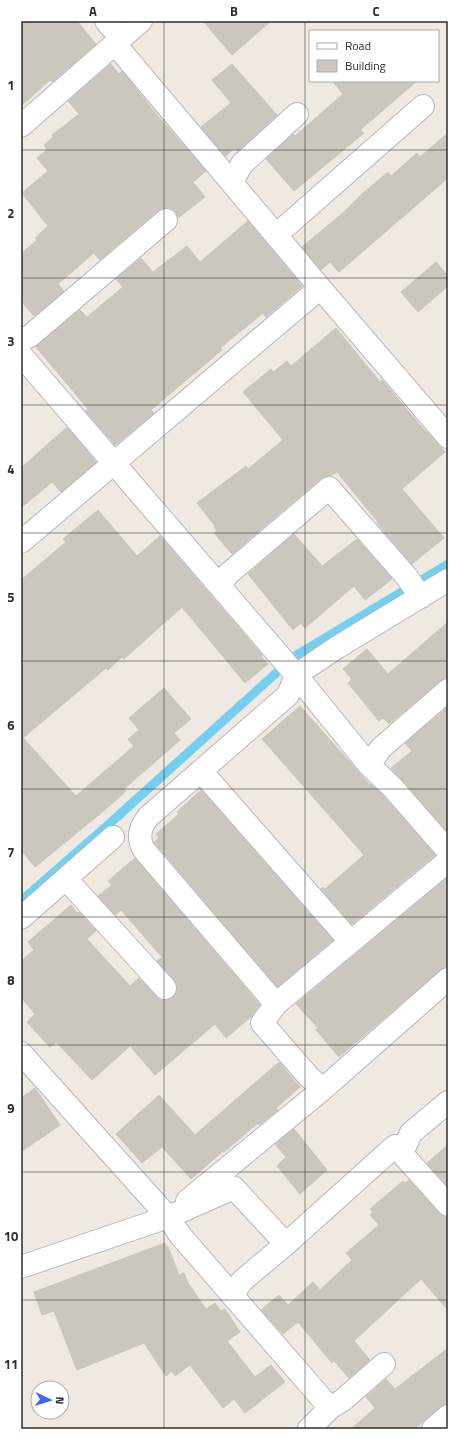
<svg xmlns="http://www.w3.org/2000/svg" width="469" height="1450" font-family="'Titillium Web',sans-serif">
<rect width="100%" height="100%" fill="#efe9e1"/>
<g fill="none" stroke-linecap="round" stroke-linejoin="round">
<path stroke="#75cff0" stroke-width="9" d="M 21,901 L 108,825 L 295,656 L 448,564"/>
</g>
<path fill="#cbc7bf" stroke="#cbc5ba" d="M 21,21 L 77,21 L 96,44 L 52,82 L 50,80 L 21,106 Z
M 203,21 L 271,21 L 232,55 Z
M 111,64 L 119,74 L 122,71 L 152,109 L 206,171 L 193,182 L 205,197 L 178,218 L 176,212 L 171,208 L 164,208 L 158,210 L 100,260 L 94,253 L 58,284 L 64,291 L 34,316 L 21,301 L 21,254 L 37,240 L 35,238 L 48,226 L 22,193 L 48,171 L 37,158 L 47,150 L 44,145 L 53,137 L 52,135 L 79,114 L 68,101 Z
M 232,64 L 277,115 L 238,151 L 235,148 L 225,156 L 201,127 L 231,103 L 212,80 Z
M 332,81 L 417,81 L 360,130 L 364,133 L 294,191 L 266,159 L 293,134 L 295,136 L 343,94 Z
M 448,133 L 448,178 L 339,272 L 330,262 L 321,270 L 302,247 L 344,212 L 362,194 L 388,172 L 391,176 L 417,153 L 420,157 Z
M 248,221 L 302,286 L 266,317 L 263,313 L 220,348 L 222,350 L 151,410 L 154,413 L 115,445 L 85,411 L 88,409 L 36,347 L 80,310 L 87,317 L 123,287 L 116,279 L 141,258 L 153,272 L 187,246 L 200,262 Z
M 436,262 L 448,276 L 448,286 L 418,312 L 401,292 Z
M 336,328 L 380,382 L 382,380 L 426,432 L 427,432 L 445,452 L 402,489 L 444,538 L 412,564 L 377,523 L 378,522 L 337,472 L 330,476 L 326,476 L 321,478 L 232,554 L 214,533 L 217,531 L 214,527 L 215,526 L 197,503 L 246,466 L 248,469 L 283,440 L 243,392 L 271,369 L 273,372 L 287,361 L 291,366 Z
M 67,427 L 96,462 L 61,492 L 52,482 L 21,508 L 21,468 Z
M 98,510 L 137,556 L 160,536 L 262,655 L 261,656 L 268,664 L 245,683 L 182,607 L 124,659 L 122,657 L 108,670 L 106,668 L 23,738 L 76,796 L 134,746 L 128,739 L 139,730 L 129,718 L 164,688 L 191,719 L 174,733 L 180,740 L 124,789 L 126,791 L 106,809 L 35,867 L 21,850 L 21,580 L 66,542 L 63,539 Z
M 294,534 L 322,566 L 357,539 L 392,579 L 365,600 L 354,586 L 305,628 L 301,623 L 293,630 L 248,574 Z
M 448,622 L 448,678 L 440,681 L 389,724 L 383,718 L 379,721 L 348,683 L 352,679 L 343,669 L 367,649 L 388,674 Z
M 300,706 L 370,785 L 371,784 L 384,797 L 435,855 L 352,924 L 321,889 L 323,887 L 325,889 L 364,855 L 262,739 Z
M 448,707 L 448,832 L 402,780 L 391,768 L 412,751 L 405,743 Z
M 201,790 L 333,940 L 277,987 L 154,842 L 159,838 L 156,834 L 179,814 L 177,812 Z
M 135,858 L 260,1005 L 251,1017 L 226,1038 L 215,1024 L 155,1075 L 130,1046 L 92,1080 L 56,1042 L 50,1047 L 27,1022 L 35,1014 L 21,997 L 21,961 L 34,950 L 28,942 L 71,905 L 77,913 L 79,912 L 96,931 L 87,939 L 130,986 L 139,978 L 156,996 L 161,1000 L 167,1000 L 173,997 L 177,992 L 177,985 L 174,980 L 157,961 L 162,957 L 121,910 L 115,915 L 98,896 L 112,885 L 108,881 Z
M 448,877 L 448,967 L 440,970 L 339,1057 L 316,1030 L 318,1028 L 296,1004 Z
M 279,1062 L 300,1087 L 276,1108 L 278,1110 L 259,1125 L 258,1123 L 224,1152 L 223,1151 L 191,1179 L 162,1147 L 142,1163 L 116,1134 L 159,1095 L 195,1135 Z
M 35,1088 L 60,1125 L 21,1152 L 21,1098 Z
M 294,1129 L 327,1170 L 300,1194 L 277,1166 L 286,1157 L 275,1144 Z
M 448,1145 L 448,1186 L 427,1163 Z
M 409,1180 L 439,1213 L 444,1217 L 448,1217 L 448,1310 L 421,1279 L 354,1341 L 370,1360 L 349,1378 L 334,1361 L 332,1363 L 298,1322 L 283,1334 L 261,1310 L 279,1295 L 288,1305 L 313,1282 L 320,1290 L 352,1260 L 346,1253 L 379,1225 L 370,1215 L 373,1212 L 370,1209 L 403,1181 L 405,1183 Z
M 165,1243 L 166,1247 L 168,1247 L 179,1275 L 184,1273 L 188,1283 L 206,1309 L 215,1303 L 221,1311 L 225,1309 L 240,1332 L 227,1341 L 255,1377 L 271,1365 L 285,1382 L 245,1413 L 234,1399 L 223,1408 L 190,1365 L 175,1376 L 172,1371 L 166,1376 L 144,1343 L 77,1370 L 54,1311 L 42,1315 L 34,1292 Z
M 448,1348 L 448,1402 L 440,1407 L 414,1429 L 351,1429 L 375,1408 L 366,1397 L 386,1379 L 395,1389 Z"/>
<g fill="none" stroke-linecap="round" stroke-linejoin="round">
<defs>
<path id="minor" d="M 106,21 L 121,38
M 115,44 L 322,290 L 448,437
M 21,126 L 141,21
M 232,182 L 242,164 L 297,114
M 276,235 L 423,106
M 21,340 L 30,336 L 166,220
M 21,355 L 296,675 L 369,765 L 393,788 L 448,851
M 21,542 L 320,288
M 220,586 L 227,575 L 329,488 L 406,576 L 421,597
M 369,765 L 381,748 L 448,690
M 201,771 L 351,942
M 66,879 L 165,988
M 21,918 L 113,837
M 276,1004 L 144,850 C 137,838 140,827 148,817 L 288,695 L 296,675 L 336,648 L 448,580
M 21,1053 L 168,1217 L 180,1235 L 330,1408
M 323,1089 L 309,1077 L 262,1023 L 276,1004 L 448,861
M 402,1153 L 411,1133 L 448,1102
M 187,1201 L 323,1089 L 448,979
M 21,1267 L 168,1217 L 234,1188 L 286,1244 L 395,1146 L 448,1205
M 232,1295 L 242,1281 L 286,1244
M 309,1429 L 330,1408 L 343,1400 L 384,1364
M 433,1429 L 448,1416"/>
</defs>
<use href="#minor" stroke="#b4b7c1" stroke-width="24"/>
<use href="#minor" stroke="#fff" stroke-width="22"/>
</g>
<path fill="none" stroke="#2e2e2e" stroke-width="1" stroke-opacity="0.55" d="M 164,21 L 164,1429M 305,21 L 305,1429M 21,150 L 448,150M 21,278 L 448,278M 21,405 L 448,405M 21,533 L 448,533M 21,661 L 448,661M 21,789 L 448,789M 21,917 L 448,917M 21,1045 L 448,1045M 21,1172 L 448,1172M 21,1300 L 448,1300"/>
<rect width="469" height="1450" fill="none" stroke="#ffffff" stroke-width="44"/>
<rect x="309" y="30" width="130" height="52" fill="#ffffff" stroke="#ababab"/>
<rect x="317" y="43" width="20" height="6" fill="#ffffff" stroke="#ababab"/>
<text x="345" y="50" font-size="12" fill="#2e2e2e">Road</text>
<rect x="317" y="60" width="20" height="12" fill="#cbc7bf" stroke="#ababab"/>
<text x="345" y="70" font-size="12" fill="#2e2e2e">Building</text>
<g transform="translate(50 1400) rotate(94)"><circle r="19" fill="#ffffff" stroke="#ababab"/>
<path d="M0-3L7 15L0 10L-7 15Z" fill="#4264fb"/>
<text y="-6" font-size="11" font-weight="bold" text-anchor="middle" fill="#2e2e2e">N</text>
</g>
<rect x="22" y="22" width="425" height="1406" fill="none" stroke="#2e2e2e" stroke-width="1.5"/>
<g font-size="13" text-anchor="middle" font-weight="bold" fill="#2e2e2e">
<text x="93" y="16">A</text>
<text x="234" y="16">B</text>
<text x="376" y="16">C</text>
<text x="11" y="90">1</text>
<text x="11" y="218">2</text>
<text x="11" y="346">3</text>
<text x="11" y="474">4</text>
<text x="11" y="602">5</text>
<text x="11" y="730">6</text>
<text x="11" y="857">7</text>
<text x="11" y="985">8</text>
<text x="11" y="1113">9</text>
<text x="11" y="1241">10</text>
<text x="11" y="1369">11</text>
</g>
</svg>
